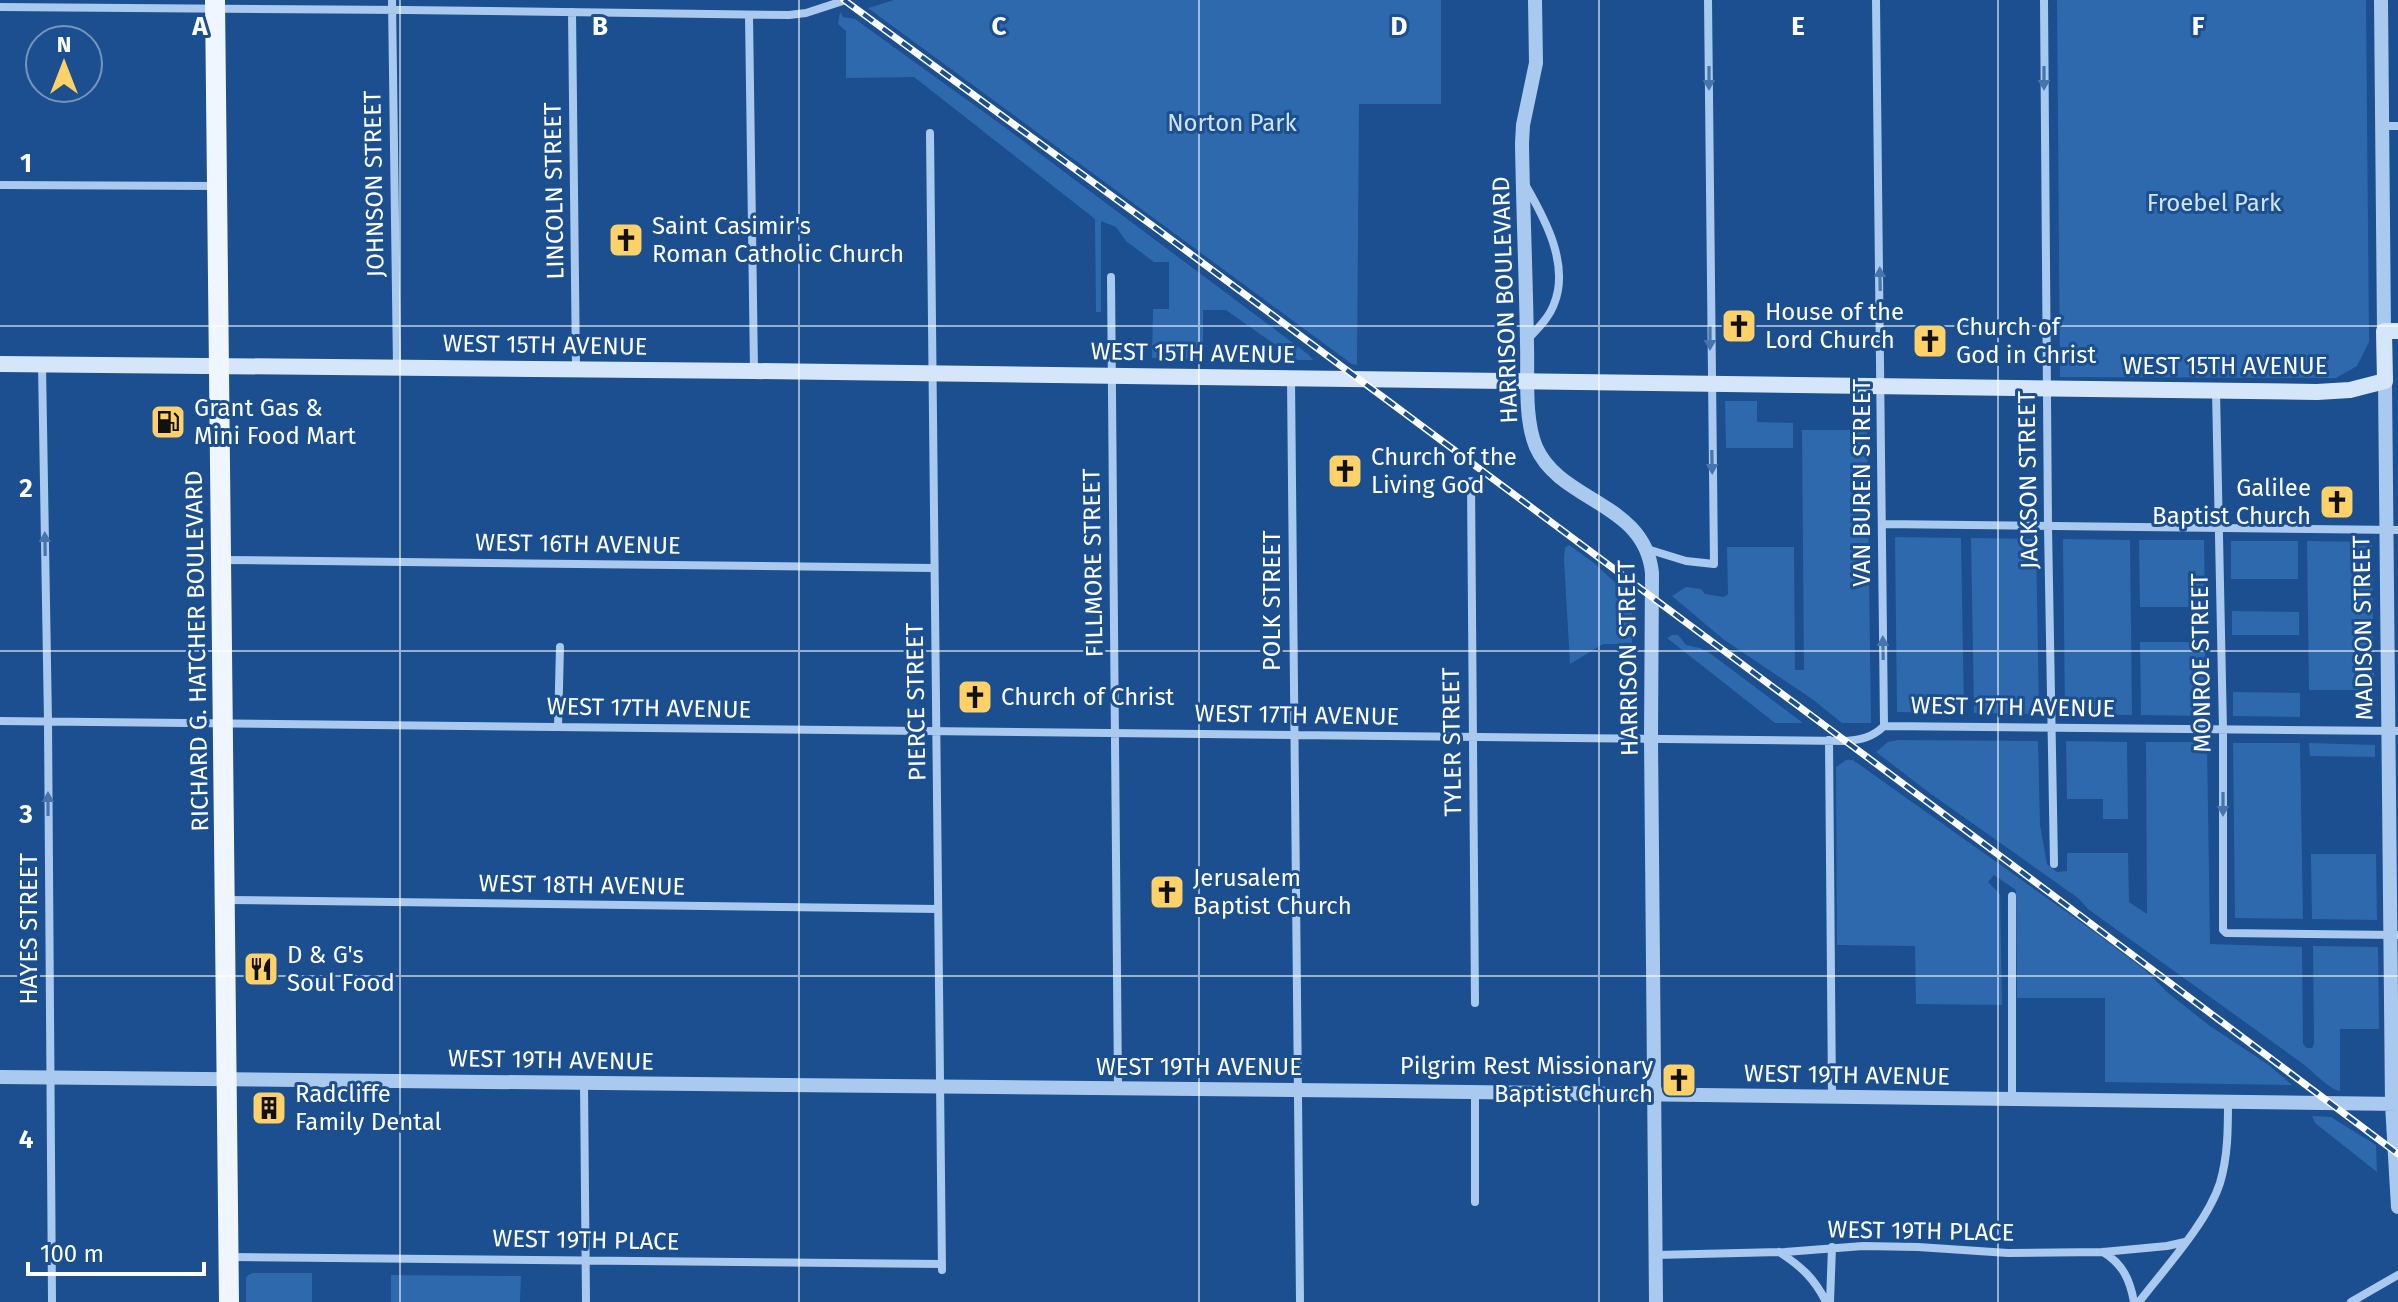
<svg xmlns="http://www.w3.org/2000/svg" width="2398" height="1302" font-family="'Fira Sans',sans-serif">
<rect width="100%" height="100%" fill="#1b4f8f"/>
<path fill="#2e69ad" d="M 894,0 L 1441,0 L 1441,104 L 1359,104 L 1357,365 L 1352,364 L 868,8 Z
M 2057,0 L 2366,0 L 2369,342 L 2357,366 L 2336,378 L 2060,377 Z
M 840,12 L 843,17 L 855,19 L 999,123 L 1309,355 L 1313,360 L 1297,360 L 1226,310 L 1203,310 L 1203,359 L 1152,358 L 1153,309 L 1169,309 L 1169,262 L 1154,262 L 1126,241 L 1116,227 L 1101,221 L 1101,312 L 1096,312 L 1095,219 L 914,77 L 846,78 L 846,31 L 838,24 Z
M 1725,401 L 1757,401 L 1757,422 L 1793,423 L 1793,448 L 1726,448 Z
M 1802,430 L 1867,430 L 1871,723 L 1842,723 L 1812,699 L 1723,639 L 1672,596 L 1686,587 L 1701,589 L 1705,594 L 1724,597 L 1728,594 L 1727,547 L 1794,547 L 1795,670 L 1804,670 Z
M 1895,537 L 1961,538 L 1964,713 L 1897,712 Z
M 1971,538 L 2036,539 L 2039,714 L 1974,713 Z
M 2063,539 L 2130,540 L 2132,715 L 2065,714 Z
M 2139,540 L 2204,540 L 2205,607 L 2140,607 Z
M 2231,541 L 2298,541 L 2298,579 L 2231,579 Z
M 2307,541 L 2372,542 L 2374,690 L 2309,690 Z
M 1569,545 L 1594,563 L 1632,598 L 1632,644 L 1603,644 L 1570,664 L 1564,559 L 1565,548 Z
M 2232,611 L 2299,612 L 2299,635 L 2232,635 Z
M 1672,635 L 1678,635 L 1686,645 L 1700,648 L 1711,654 L 1803,723 L 1775,723 L 1667,638 Z
M 2140,642 L 2205,642 L 2206,716 L 2141,715 Z
M 2233,692 L 2300,693 L 2300,717 L 2233,716 Z
M 1898,740 L 2038,741 L 2040,825 L 2047,864 L 2057,872 L 2067,871 L 2067,853 L 2128,853 L 2129,902 L 2147,914 L 2146,742 L 2207,742 L 2210,944 L 2302,947 L 2303,1044 L 2307,1048 L 2312,1048 L 2314,1044 L 2313,946 L 2378,947 L 2379,1029 L 2340,1029 L 2340,1091 C 2328,1089 2311,1069 2299,1061 L 2088,909 L 2078,898 L 1931,794 L 1876,752 L 1888,742 Z
M 2066,741 L 2127,742 L 2128,819 L 2103,819 L 2103,799 L 2067,799 Z
M 2233,743 L 2300,743 L 2303,919 L 2235,918 Z
M 2309,743 L 2375,745 L 2375,757 L 2310,756 Z
M 1846,760 L 1853,760 L 2089,928 L 2145,970 L 2168,993 L 2210,1026 L 2270,1066 L 2292,1085 L 2105,1082 L 2105,998 L 2017,998 L 2016,890 L 1994,875 L 1988,882 L 2000,894 L 2002,1005 L 1916,1004 L 1915,946 L 1837,945 L 1836,767 Z
M 2311,854 L 2376,854 L 2377,920 L 2312,919 Z
M 2312,1116 L 2331,1117 L 2376,1145 L 2377,1172 L 2315,1123 Z
M 253,1273 L 312,1273 L 312,1302 L 246,1302 L 246,1278 L 248,1275 Z
M 391,1275 L 521,1276 L 520,1302 L 391,1302 Z"/>
<g fill="none" stroke-linecap="round" stroke-linejoin="round">
<path stroke="#a9c9ee" stroke-width="8" d="M 392,0 L 397,367
M 1876,0 L 1884,726
M 2044,0 L 2048,527 L 2054,864
M 0,7 L 405,10 L 789,15 L 806,13 L 846,0
M 572,12 L 576,369
M 749,15 L 754,370
M 2382,126 L 2398,126
M 930,133 L 942,1270
M 0,185 L 217,186
M 1526,186 C 1545,219 1570,265 1554,304 C 1549,318 1537,329 1528,339
M 1111,277 L 1118,1089
M 42,365 L 48,721 L 52,1302
M 1291,379 L 1300,1302
M 2216,391 L 2223,729 L 2223,930 L 2226,933 L 2398,935
M 1471,481 L 1475,1003
M 1882,524 L 2398,530
M 1647,549 L 1686,561 L 1714,564 L 1708,0
M 223,560 L 934,568
M 0,721 L 1845,741 C 1861,740 1873,737 1884,726 L 2398,731
M 558,727 L 560,647
M 1829,740 L 1832,1096
M 2012,896 L 2012,1099
M 227,900 L 938,909
M 584,1083 L 586,1302
M 1475,1092 L 1475,1202
M 1779,1252 C 1801,1266 1815,1279 1826,1302
M 2103,1252 C 2123,1264 2130,1280 2134,1302
M 1656,1255 L 1785,1252 L 1863,1246 L 1918,1247 L 2008,1253 L 2103,1252 L 2167,1246 L 2185,1242
M 231,1257 L 942,1264
M 1830,1302 L 1832,1247
M 2139,1302 C 2165,1268 2207,1223 2220,1183 C 2228,1156 2228,1129 2228,1101
M 2351,1302 L 2398,1275"/>
<path stroke="#a9c9ee" stroke-width="14" d="M 1535,0 L 1536,63 L 1523,125 L 1522,143 C 1523,210 1526,277 1527,344 C 1528,375 1524,419 1536,447 C 1560,502 1645,502 1652,573 L 1651,738 L 1656,1302
M 2381,0 L 2384,331
M 2385,381 L 2392,1104 L 2398,1207
M 0,1077 L 1391,1091 L 2398,1104"/>
<path stroke="#d6e6fa" stroke-width="16" d="M 0,364 L 754,371 L 2317,392 L 2350,390 L 2385,381 L 2384,331 L 2398,331"/>
<path stroke="#f0f6ff" stroke-width="20" d="M 215,0 L 229,1302"/>
<defs>
<path id="rail" d="M 844,0 L 1157,229 L 2062,902 L 2398,1154"/>
</defs>
<use href="#rail" stroke="#fff" stroke-width="7"/>
<use href="#rail" stroke="#1b4f8f" stroke-width="4" stroke-dasharray="12" stroke-linecap="butt"/>
</g>
<defs><path id="oneway-solid" d="M-6-.8H1V-3.2L6.5 0L1 3.2V.8H-6Z" transform="scale(2)"/></defs>
<g fill="#4674ac">
<use href="#oneway-solid" transform="translate(1709 78) rotate(90)"/>
<use href="#oneway-solid" transform="translate(2044 78) rotate(90)"/>
<use href="#oneway-solid" transform="translate(1880 279) rotate(-91)"/>
<use href="#oneway-solid" transform="translate(1710 338) rotate(90)"/>
<use href="#oneway-solid" transform="translate(1712 462) rotate(89)"/>
<use href="#oneway-solid" transform="translate(45 544) rotate(-91)"/>
<use href="#oneway-solid" transform="translate(1883 648) rotate(-91)"/>
<use href="#oneway-solid" transform="translate(48 804) rotate(-90)"/>
<use href="#oneway-solid" transform="translate(2223 804) rotate(90)"/>
</g>
<path fill="none" stroke="#fff" stroke-width="2" stroke-opacity="0.55" d="M 400,0 L 400,1302M 799,0 L 799,1302M 1199,0 L 1199,1302M 1599,0 L 1599,1302M 1998,0 L 1998,1302M 0,326 L 2398,326M 0,651 L 2398,651M 0,976 L 2398,976"/>
<defs>
<symbol id="church-square" viewBox="-11 -11 22 22"><rect x="-9" y="-9" width="18" height="18" rx="4" fill="#ffd166" stroke="#1b4f8f"/><path d="M-1.2-6h2.4v3.5h3.3v2.4h-3.3V6h-2.4V-.1h-3.3v-2.4h3.3Z" fill="#111"/></symbol>
<symbol id="fuel-square" viewBox="-11 -11 22 22"><rect x="-9" y="-9" width="18" height="18" rx="4" fill="#ffd166" stroke="#1b4f8f"/><path d="M-5.5-6h7V0h2V4h1.3V-2.5L3-4.5l.8-.8L6-3V5H2.5V1h-1V6h-7ZM-4.2-4.7v3.2H.2V-4.7Z" fill="#111"/></symbol>
<symbol id="restaurant-square" viewBox="-11 -11 22 22"><rect x="-9" y="-9" width="18" height="18" rx="4" fill="#ffd166" stroke="#1b4f8f"/><path d="M-5-6h1v4h1v-4h1v4h1v-4h1v5L-1.5 .5V6h-2V.5L-5-1ZM5-6V6H3V1.5H1.5Q1.5-4 5-6Z" fill="#111"/></symbol>
<symbol id="building-square" viewBox="-11 -11 22 22"><rect x="-9" y="-9" width="18" height="18" rx="4" fill="#ffd166" stroke="#1b4f8f"/><path d="M-4-6H4V6H1V3H-1V6H-4ZM-2.5-4.3h1.7v1.8h-1.7ZM.8-4.3h1.7v1.8H.8ZM-2.5-1h1.7V.8h-1.7ZM.8-1h1.7V.8H.8Z" fill="#111"/></symbol>
</defs>
<g fill-rule="evenodd">
<use href="#church-square" x="606" y="220" width="40" height="40"/>
<use href="#church-square" x="1719" y="306" width="40" height="40"/>
<use href="#church-square" x="1910" y="321" width="40" height="40"/>
<use href="#fuel-square" x="148" y="402" width="40" height="40"/>
<use href="#church-square" x="1325" y="451" width="40" height="40"/>
<use href="#church-square" x="2317" y="482" width="40" height="40"/>
<use href="#church-square" x="955" y="677" width="40" height="40"/>
<use href="#church-square" x="1147" y="872" width="40" height="40"/>
<use href="#restaurant-square" x="241" y="949" width="40" height="40"/>
<use href="#church-square" x="1659" y="1060" width="40" height="40"/>
<use href="#building-square" x="249" y="1088" width="40" height="40"/>
</g>
<g text-anchor="middle" stroke-width="6" stroke-linejoin="round" paint-order="stroke">
<g font-size="24" fill="#cfe3fa" stroke="#1b4f8f">
<text x="1232" y="131">Norton Park</text>
<text x="2214" y="211">Froebel Park</text>
</g>
<g font-size="24" fill="#fff" stroke="#1b4f8f">
<text transform="translate(374 184) rotate(-91)" y="8">JOHNSON STREET</text>
<text transform="translate(554 191) rotate(-91)" y="8">LINCOLN STREET</text>
<text transform="translate(1505 300) rotate(-92)" y="8">HARRISON BOULEVARD</text>
<text transform="translate(545 345) rotate(1)" y="8">WEST 15TH AVENUE</text>
<text transform="translate(1193 353) rotate(1)" y="8">WEST 15TH AVENUE</text>
<text x="2225" y="374">WEST 15TH AVENUE</text>
<text transform="translate(2028 480) rotate(-91)" y="8">JACKSON STREET</text>
<text transform="translate(1862 483) rotate(-90)" y="8">VAN BUREN STREET</text>
<text transform="translate(578 544) rotate(1)" y="8">WEST 16TH AVENUE</text>
<text transform="translate(1093 563) rotate(-91)" y="8">FILLMORE STREET</text>
<text transform="translate(1272 601) rotate(-90)" y="8">POLK STREET</text>
<text transform="translate(2363 628) rotate(-91)" y="8">MADISON STREET</text>
<text transform="translate(197 651) rotate(-91)" y="8">RICHARD G. HATCHER BOULEVARD</text>
<text transform="translate(1628 658) rotate(-91)" y="8">HARRISON STREET</text>
<text transform="translate(2201 663) rotate(-91)" y="8">MONROE STREET</text>
<text transform="translate(916 702) rotate(-91)" y="8">PIERCE STREET</text>
<text transform="translate(2013 707) rotate(1)" y="8">WEST 17TH AVENUE</text>
<text transform="translate(649 708) rotate(1)" y="8">WEST 17TH AVENUE</text>
<text transform="translate(1297 715) rotate(1)" y="8">WEST 17TH AVENUE</text>
<text transform="translate(1452 742) rotate(-91)" y="8">TYLER STREET</text>
<text transform="translate(582 885) rotate(1)" y="8">WEST 18TH AVENUE</text>
<text transform="translate(29 929) rotate(-90)" y="8">HAYES STREET</text>
<text transform="translate(551 1060) rotate(1)" y="8">WEST 19TH AVENUE</text>
<text x="1199" y="1075">WEST 19TH AVENUE</text>
<text transform="translate(1847 1075) rotate(1)" y="8">WEST 19TH AVENUE</text>
<text transform="translate(1921 1231) rotate(1)" y="8">WEST 19TH PLACE</text>
<text transform="translate(586 1240) rotate(1)" y="8">WEST 19TH PLACE</text>
</g>
<g font-size="24" fill="#fff" stroke="#1b4f8f" text-anchor="start">
<text x="652" y="234">Saint Casimir's<tspan x="652" dy="28">Roman Catholic Church</tspan></text>
<text x="1765" y="320">House of the<tspan x="1765" dy="28">Lord Church</tspan></text>
<text x="1956" y="335">Church of<tspan x="1956" dy="28">God in Christ</tspan></text>
<text x="194" y="416">Grant Gas &amp;<tspan x="194" dy="28">Mini Food Mart</tspan></text>
<text x="1371" y="465">Church of the<tspan x="1371" dy="28">Living God</tspan></text>
<text x="2311" y="496" text-anchor="end">Galilee<tspan x="2311" dy="28">Baptist Church</tspan></text>
<text x="1001" y="705">Church of Christ</text>
<text x="1193" y="886">Jerusalem<tspan x="1193" dy="28">Baptist Church</tspan></text>
<text x="287" y="963">D &amp; G's<tspan x="287" dy="28">Soul Food</tspan></text>
<text x="1653" y="1074" text-anchor="end">Pilgrim Rest Missionary<tspan x="1653" dy="28">Baptist Church</tspan></text>
<text x="295" y="1102">Radcliffe<tspan x="295" dy="28">Family Dental</tspan></text>
</g>
</g>
<g font-size="26" text-anchor="middle" font-weight="bold" fill="#fff" stroke="#1b4f8f" stroke-width="6" stroke-linejoin="round" paint-order="stroke">
<text x="200" y="35">A</text>
<text x="600" y="35">B</text>
<text x="999" y="35">C</text>
<text x="1399" y="35">D</text>
<text x="1798" y="35">E</text>
<text x="2198" y="35">F</text>
<text x="26" y="172">1</text>
<text x="26" y="497">2</text>
<text x="26" y="823">3</text>
<text x="26" y="1148">4</text>
</g>
<g transform="translate(64 64)"><circle r="38" fill="#1b4f8f" stroke="#7695bc" stroke-width="2"/>
<path d="M0-6L14 30L0 20L-14 30Z" fill="#ffd166"/>
<text y="-12" font-size="22" font-weight="bold" text-anchor="middle" fill="#ffffff">N</text>
</g>
<path d="M28 1262v12h176v-12" fill="none" stroke="#ffffff" stroke-width="4"/>
<text x="40" y="1262" font-size="24" fill="#ffffff" stroke="#1b4f8f" stroke-width="6" paint-order="stroke">100 m</text>
</svg>
